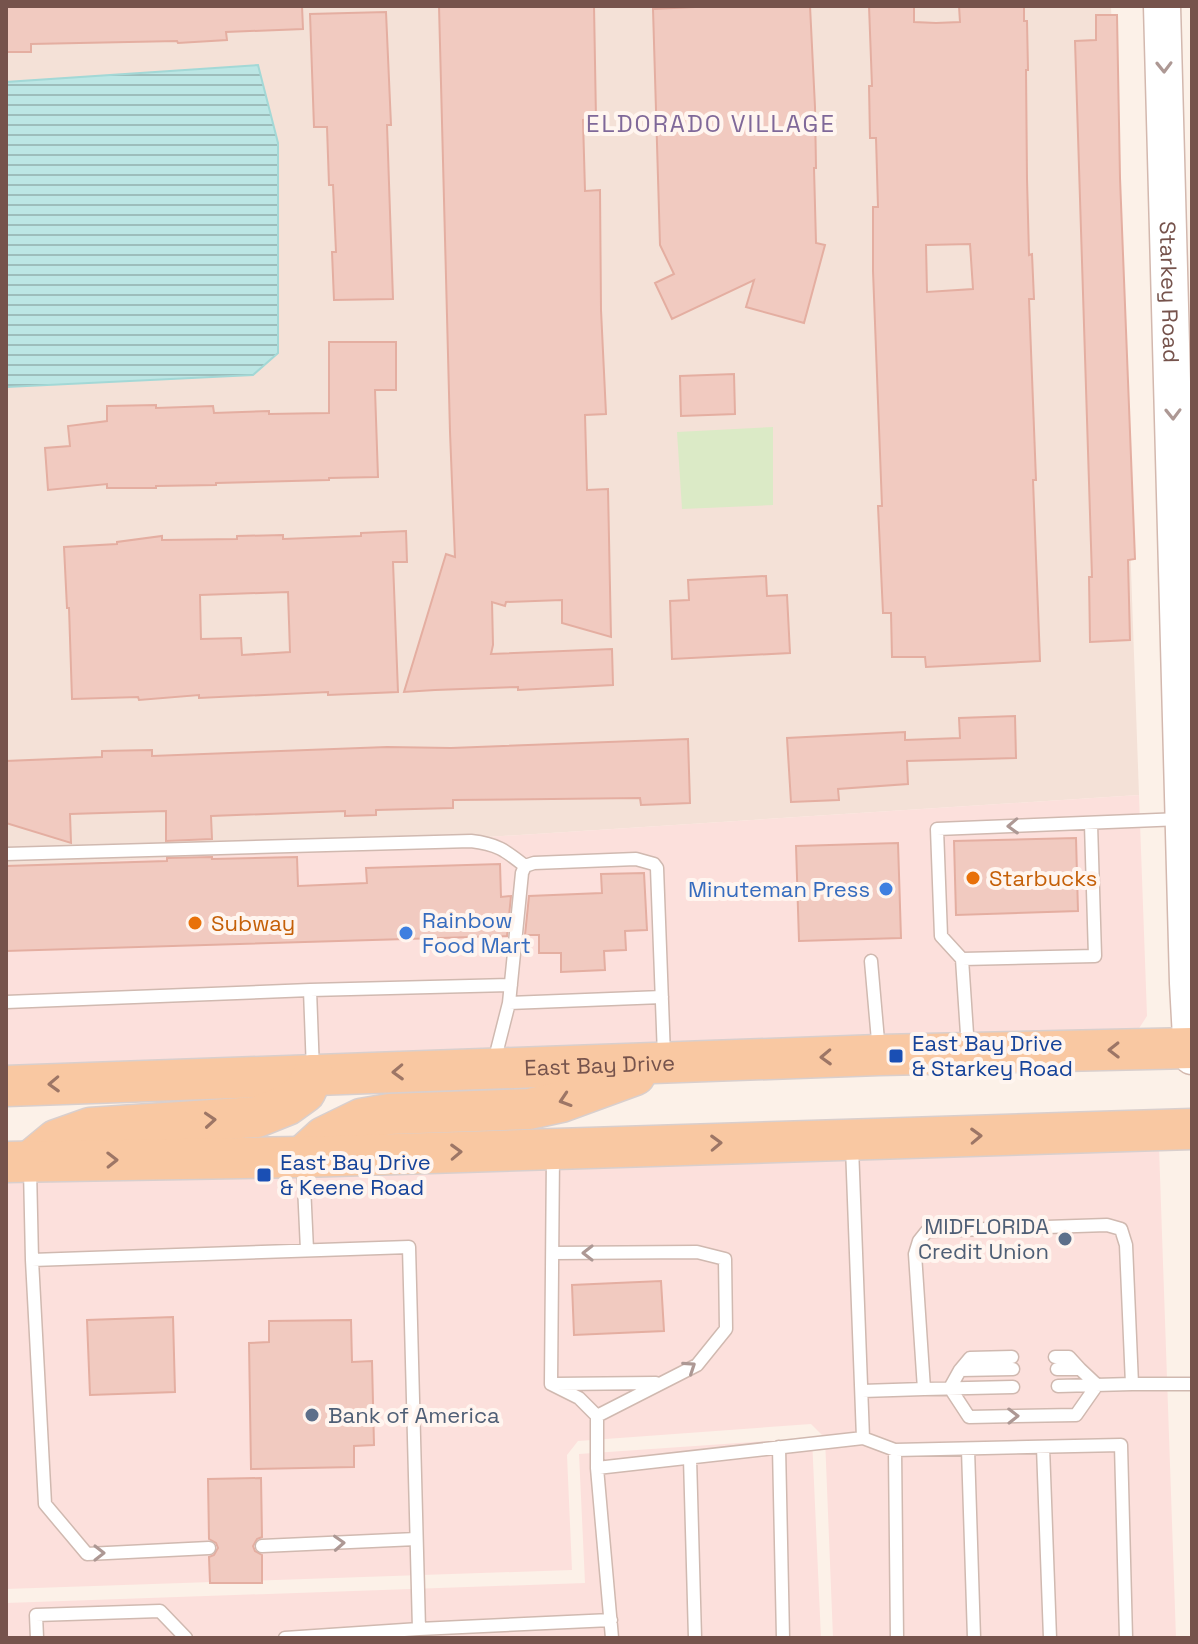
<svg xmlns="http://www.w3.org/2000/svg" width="1198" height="1644" font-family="'Space Grotesk',sans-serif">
<defs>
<pattern id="water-rules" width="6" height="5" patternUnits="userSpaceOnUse" patternTransform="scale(2)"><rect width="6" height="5" fill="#bce6e4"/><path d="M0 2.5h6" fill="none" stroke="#9dbdbb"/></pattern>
</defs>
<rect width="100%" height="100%" fill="#fcf1e8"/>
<path fill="#f4e1d7" d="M 6,6 L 1111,6 L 1139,795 L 6,868 L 6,386 L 252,375 L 258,65 L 6,82 Z"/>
<path fill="#fce0dc" d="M 1139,795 L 1147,1016 L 1136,1033 L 6,1069 L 6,868 Z
M 1159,1147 L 1176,1638 L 833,1638 L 825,1438 L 811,1424 L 578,1441 L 567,1455 L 572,1570 L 6,1589 L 6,1178 L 308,1173 Z
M 812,1438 L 821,1638 L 6,1638 L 6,1603 L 585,1583 L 579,1454 Z"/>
<path fill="#dbeac6" d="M 773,427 L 773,505 L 682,509 L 677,432 Z"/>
<path fill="url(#water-rules)" stroke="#a3d8d6" stroke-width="2" d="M 258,65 L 278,143 L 278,353 L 253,375 L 7,387 L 6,82 Z"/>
<path fill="#f1cac0" stroke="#e4aea1" stroke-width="2" fill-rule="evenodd" d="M 6,6 L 302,6 L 303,29 L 226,32 L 227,40 L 178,43 L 177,41 L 31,44 L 31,52 L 6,52 Z
M 439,6 L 594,6 L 596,119 L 583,120 L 585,191 L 600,190 L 601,310 L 606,414 L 585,415 L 587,490 L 608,489 L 611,637 L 562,623 L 562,600 L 506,602 L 505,606 L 492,602 L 493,645 L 491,654 L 612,649 L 613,685 L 518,690 L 518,687 L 435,690 L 404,692 L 446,554 L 455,557 L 450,432 Z
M 716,6 L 810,6 L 815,107 L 816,168 L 814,168 L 816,243 L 825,245 L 804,323 L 746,307 L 754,280 L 672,319 L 655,283 L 674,274 L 660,245 L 653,9 Z
M 869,6 L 914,6 L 914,22 L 936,23 L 960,22 L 959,6 L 1024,6 L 1024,21 L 1027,21 L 1028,70 L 1026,70 L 1027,179 L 1029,255 L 1032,254 L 1034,299 L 1029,299 L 1036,480 L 1033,480 L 1040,661 L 926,667 L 925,657 L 892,657 L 891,613 L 883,613 L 878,506 L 882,506 L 873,271 L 873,207 L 878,207 L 876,138 L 870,138 L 869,86 L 872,86 ZM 970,244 L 973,289 L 927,292 L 926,245 Z
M 386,12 L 391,125 L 387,125 L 393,299 L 334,300 L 332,252 L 336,252 L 333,185 L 329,185 L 327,127 L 314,127 L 310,14 Z
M 1096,15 L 1117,15 L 1120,178 L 1135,559 L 1128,560 L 1130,640 L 1090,642 L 1089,577 L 1092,577 L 1075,41 L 1096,40 Z
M 329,342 L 396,342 L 396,390 L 375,390 L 378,477 L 329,478 L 329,480 L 216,483 L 216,485 L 156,486 L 156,488 L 107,488 L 107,484 L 48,490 L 45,448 L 70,446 L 68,426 L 107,421 L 107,406 L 156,405 L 156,408 L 213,406 L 214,413 L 269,411 L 269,414 L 329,413 Z
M 734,374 L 735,414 L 681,416 L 680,376 Z
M 406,531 L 407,562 L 393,562 L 398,692 L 328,695 L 328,692 L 199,698 L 199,695 L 139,700 L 138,697 L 72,699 L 69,608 L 67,608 L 64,547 L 117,544 L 117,542 L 162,536 L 162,540 L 237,539 L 237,536 L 283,535 L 283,539 L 361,536 L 361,533 ZM 288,592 L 290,652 L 242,655 L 241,638 L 201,639 L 200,595 Z
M 766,576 L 767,596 L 787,595 L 790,653 L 672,659 L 670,601 L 689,600 L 688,580 Z
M 1015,716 L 1016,758 L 907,761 L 908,784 L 838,789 L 839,800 L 791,802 L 787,738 L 905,732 L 905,740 L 960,738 L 959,718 Z
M 688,739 L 690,803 L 641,805 L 640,798 L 453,800 L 453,808 L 376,810 L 376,815 L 345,816 L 345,811 L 211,816 L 212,839 L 166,841 L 166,811 L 70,814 L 71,843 L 6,823 L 6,761 L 102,757 L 102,751 L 152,750 L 152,756 L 387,747 L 451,748 Z
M 1076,838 L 1078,911 L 956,915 L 954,841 Z
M 898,843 L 901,938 L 799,941 L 796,846 Z
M 212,857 L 212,859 L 297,857 L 298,886 L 367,883 L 366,868 L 500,864 L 501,897 L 511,896 L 507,936 L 6,951 L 6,866 L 167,861 L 167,858 Z
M 644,873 L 647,930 L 625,931 L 626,950 L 604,951 L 605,970 L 561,972 L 561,953 L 539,953 L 539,935 L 525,935 L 529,896 L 602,893 L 601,874 Z
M 661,1281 L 664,1331 L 574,1335 L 572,1285 Z
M 173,1317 L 175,1392 L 90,1395 L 87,1320 Z
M 351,1320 L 352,1362 L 372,1361 L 374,1445 L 354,1446 L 354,1467 L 251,1469 L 249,1343 L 269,1342 L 269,1321 Z
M 261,1478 L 262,1537 L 257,1539 L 253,1546 L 255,1551 L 262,1555 L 262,1583 L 210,1583 L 209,1557 L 214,1555 L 218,1548 L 216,1543 L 209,1539 L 208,1479 Z"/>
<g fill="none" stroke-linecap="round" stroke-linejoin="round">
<defs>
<path id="lane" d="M 6,854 L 471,841 C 497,844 505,850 525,866
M 962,959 L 1095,956 L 1091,824
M 871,961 L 879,1052
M 310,990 L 511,985
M 662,997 L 509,1003 L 522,873 L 525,866 L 534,863 L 636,859 L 654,864 L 657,868 L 664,1056
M 6,1002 L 310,990 L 313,1071
M 968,1049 L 962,959 L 941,936 L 937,829 L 1181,819
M 494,1062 L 509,1003
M 852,1147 L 863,1438 L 895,1450 L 1121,1445 L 1126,1638
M 553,1154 L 551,1384 L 579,1398 L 597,1416 L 597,1468 L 612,1638
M 303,1164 L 307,1250
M 30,1169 L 32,1260
M 553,1253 L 697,1252 L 725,1259 L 726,1329 L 697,1365 L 597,1416
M 1055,1357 L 1069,1357 L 1080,1369
M 1013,1369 L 960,1370 L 950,1388 L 969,1417 L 1076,1415 L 1097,1385 L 1080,1369 L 1057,1369
M 960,1370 L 970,1358 L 1012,1357
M 555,1384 L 656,1383
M 1058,1386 L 1132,1384
M 924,1389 L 1013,1387
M 862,1391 L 924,1389 L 915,1254 L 919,1241 L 927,1231 L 1107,1225 L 1121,1229 L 1126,1245 L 1132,1384 L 1192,1384
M 779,1447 L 783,1638
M 1043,1447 L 1050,1638
M 968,1449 L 974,1638
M 895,1450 L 897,1638
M 690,1458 L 695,1638
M 597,1468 L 863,1438
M 262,1546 L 416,1539
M 209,1548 L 87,1554 L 45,1504 L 32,1260 L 409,1247 L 419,1629
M 37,1638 L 36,1615 L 160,1611 L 186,1638
M 285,1638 L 419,1629 L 611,1620"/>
<g id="secondary">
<path id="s1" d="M 1162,6 L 1188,983 L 1192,1056"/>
</g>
<g id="primary">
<path id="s2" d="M 6,1086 L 879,1055 L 1192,1048"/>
<path d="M 302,1157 L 324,1137 L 361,1119 L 390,1114 L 529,1109 L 561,1102 L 635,1075"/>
<path d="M 33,1159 L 56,1140 L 90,1128 L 257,1117 L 287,1105 L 305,1092 L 313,1075"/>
<path d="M 6,1162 L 302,1157 L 1192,1129"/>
</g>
</defs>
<use href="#lane" stroke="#d0b9b0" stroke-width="15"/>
<use href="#secondary" stroke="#d3b8ae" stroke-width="39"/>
<use href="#primary" stroke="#d9cfcd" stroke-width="43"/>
<use href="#lane" stroke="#fff" stroke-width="12"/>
<use href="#secondary" stroke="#fff" stroke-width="36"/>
<use href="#primary" stroke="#f9c8a2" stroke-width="40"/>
</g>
<defs><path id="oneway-chevron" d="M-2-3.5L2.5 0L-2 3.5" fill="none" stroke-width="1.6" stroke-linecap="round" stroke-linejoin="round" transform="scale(2)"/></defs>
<g stroke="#ad9894">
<use href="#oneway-chevron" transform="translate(1164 67) rotate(89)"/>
<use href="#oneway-chevron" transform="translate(1173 414) rotate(89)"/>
<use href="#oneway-chevron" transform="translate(1013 826) rotate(178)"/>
<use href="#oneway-chevron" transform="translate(588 1253) rotate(180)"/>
<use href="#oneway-chevron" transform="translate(690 1367) rotate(-34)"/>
<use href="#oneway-chevron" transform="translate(1013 1416) rotate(-1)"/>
<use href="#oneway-chevron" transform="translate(339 1543) rotate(-3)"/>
<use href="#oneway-chevron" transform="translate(99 1553)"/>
</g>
<g stroke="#9d7666">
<use href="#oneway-chevron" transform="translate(1114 1050) rotate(179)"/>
<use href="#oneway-chevron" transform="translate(826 1057) rotate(178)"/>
<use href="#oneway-chevron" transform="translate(398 1072) rotate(178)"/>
<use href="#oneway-chevron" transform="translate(54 1084) rotate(178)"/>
<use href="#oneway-chevron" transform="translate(565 1100) rotate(162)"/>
<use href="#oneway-chevron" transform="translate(210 1120) rotate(-4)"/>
<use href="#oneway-chevron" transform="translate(976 1136) rotate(-2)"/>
<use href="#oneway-chevron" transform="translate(716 1143) rotate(-2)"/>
<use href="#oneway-chevron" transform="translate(456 1152) rotate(-2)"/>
<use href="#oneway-chevron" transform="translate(112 1160) rotate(-1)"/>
</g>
<g fill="#e8710a" stroke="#fff5ef" stroke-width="3">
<circle cx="973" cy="878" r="8"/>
<circle cx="195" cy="923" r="8"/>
</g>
<g fill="#3f7fe0" stroke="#fff5ef" stroke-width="3">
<circle cx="886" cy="889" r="8"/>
<circle cx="406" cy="933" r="8"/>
</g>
<g fill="#1a4fb4" stroke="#fff5ef" stroke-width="3">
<rect x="888" y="1048" width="16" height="16" rx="4"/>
<rect x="256" y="1167" width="16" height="16" rx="4"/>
</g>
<g fill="#5c6f8a" stroke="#fff5ef" stroke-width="3">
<circle cx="1065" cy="1239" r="8"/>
<circle cx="312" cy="1415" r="8"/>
</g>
<g text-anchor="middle" stroke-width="8" stroke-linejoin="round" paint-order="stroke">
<g font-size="22" fill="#76534c" stroke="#fff5ef">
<text dy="8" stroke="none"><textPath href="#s1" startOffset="286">Starkey Road</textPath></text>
<text dy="8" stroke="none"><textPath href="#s2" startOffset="594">East Bay Drive</textPath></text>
</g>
<g font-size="22" fill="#c56008" stroke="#fff5ef" text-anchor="start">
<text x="989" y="886">Starbucks</text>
<text x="211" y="931">Subway</text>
</g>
<g font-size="22" fill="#366cbe" stroke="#fff5ef" text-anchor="end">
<text x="870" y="897">Minuteman Press</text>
<text x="422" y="928" text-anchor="start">Rainbow<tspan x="422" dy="25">Food Mart</tspan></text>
</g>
<g font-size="22" fill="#164399" stroke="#fff5ef" text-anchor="start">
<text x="912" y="1051">East Bay Drive<tspan x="912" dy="25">&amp; Starkey Road</tspan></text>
<text x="280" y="1170">East Bay Drive<tspan x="280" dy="25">&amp; Keene Road</tspan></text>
</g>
<g font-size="22" fill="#4e5e75" stroke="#fff5ef" text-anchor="end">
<text x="1049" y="1234">MIDFLORIDA<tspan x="1049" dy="25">Credit Union</tspan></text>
<text x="328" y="1423" text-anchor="start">Bank of America</text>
</g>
<g font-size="24" letter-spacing="2" fill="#7f6899" stroke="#fff5ef">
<text x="711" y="132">ELDORADO VILLAGE</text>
</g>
</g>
<rect width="1198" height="1644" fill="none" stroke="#76534c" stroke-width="16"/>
</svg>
